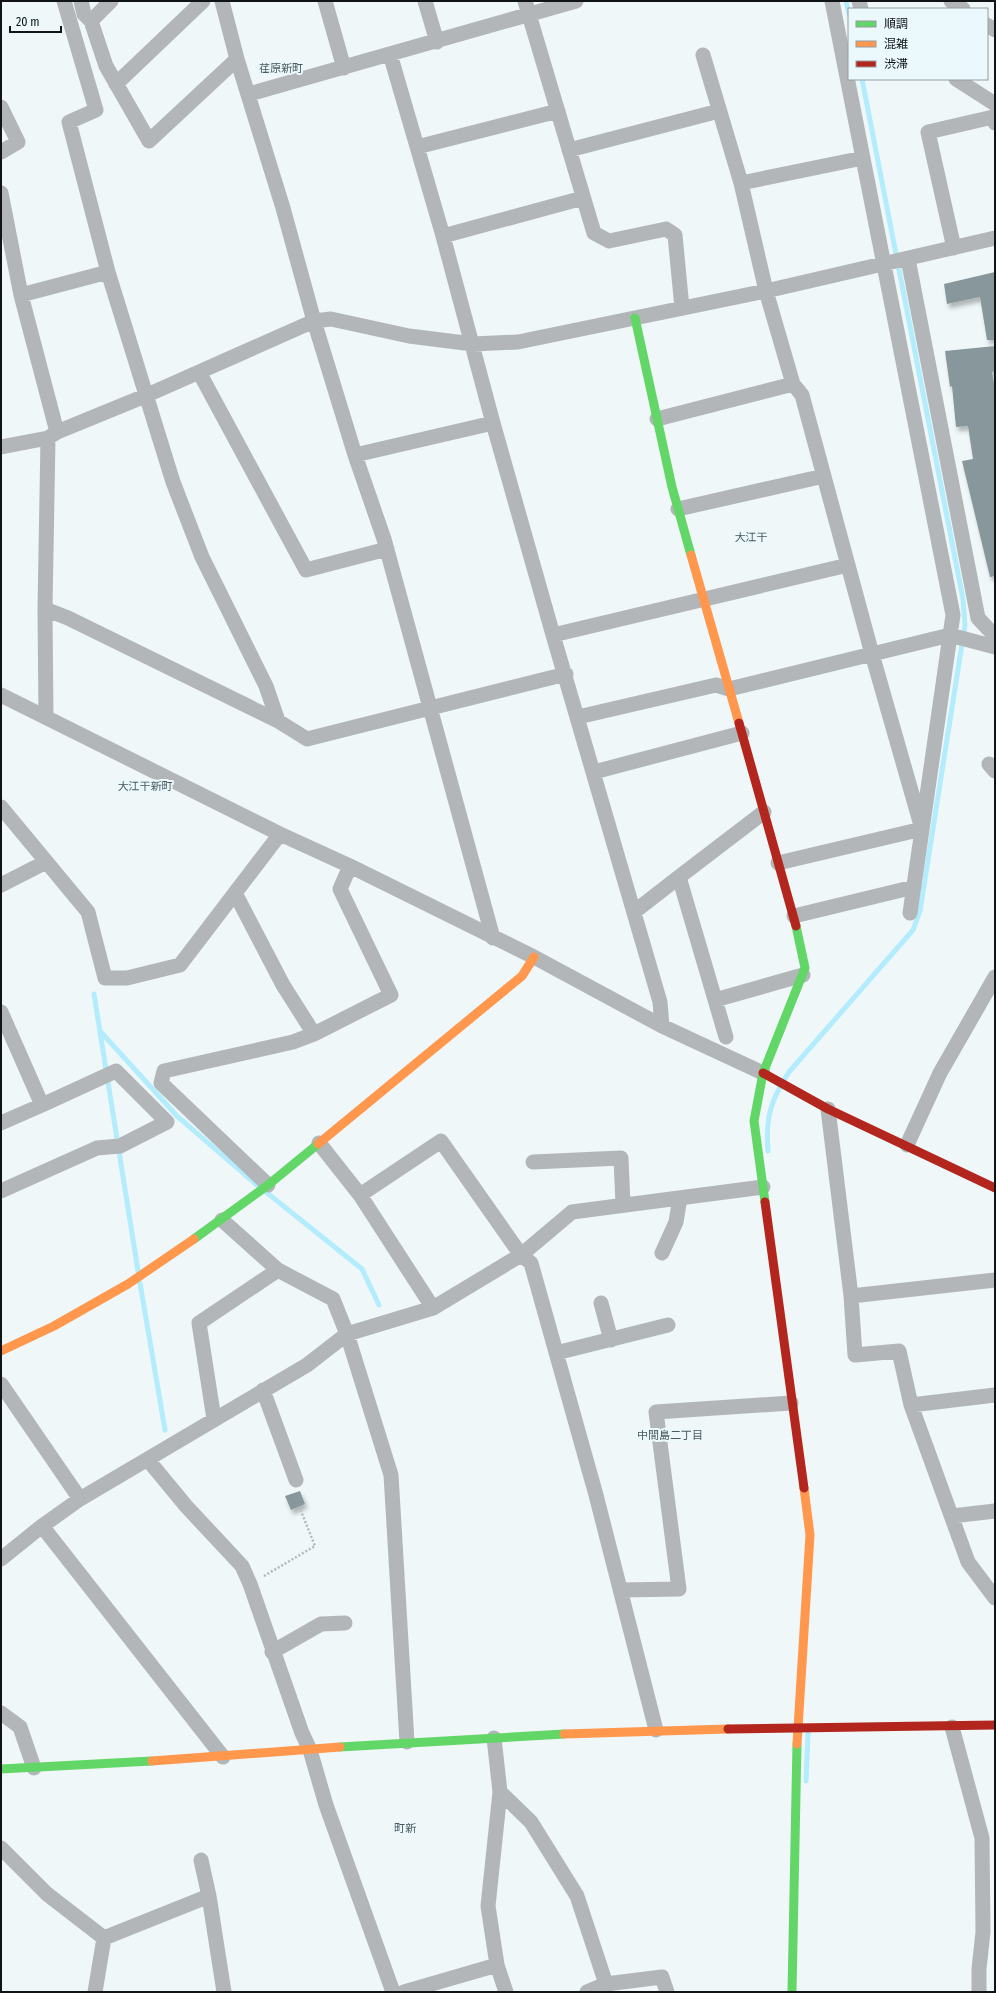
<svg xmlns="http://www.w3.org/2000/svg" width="996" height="1993" font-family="'Fira Sans Condensed','Noto Sans JP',sans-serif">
<defs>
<filter id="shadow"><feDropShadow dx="2.5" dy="4.5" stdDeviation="2" flood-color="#0004"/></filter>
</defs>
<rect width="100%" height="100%" fill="#eff7f9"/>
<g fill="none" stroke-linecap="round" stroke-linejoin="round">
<path stroke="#b3ecfc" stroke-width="5" d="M 846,1 L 849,14
M 94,994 L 138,1271
M 100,1031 L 177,1116 L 258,1186
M 784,1080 L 789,1072 L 913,930 L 920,911 L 965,625 L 963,599 L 862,79
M 768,1151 C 766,1126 768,1109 780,1087
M 266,1192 L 362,1269 L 379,1305
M 140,1283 L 165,1430
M 806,1781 L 808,1733"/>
</g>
<path fill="#88979b" filter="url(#shadow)" d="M 995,272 L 995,340 L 987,340 L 980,297 L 947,304 L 944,284 Z
M 995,346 L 995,371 L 992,372 L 995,388 L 995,576 L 990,577 L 962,461 L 973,459 L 968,426 L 956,427 L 952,386 L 950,387 L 945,351 Z
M 300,1491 L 305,1504 L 291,1510 L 285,1496 Z"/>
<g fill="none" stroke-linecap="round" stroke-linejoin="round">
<path stroke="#b4b9b9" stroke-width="2.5" stroke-dasharray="2 2" stroke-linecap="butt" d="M 264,1576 L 315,1546 L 301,1511"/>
<path stroke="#b3b6b8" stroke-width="15" d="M 64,1 L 96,110 L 69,122 L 108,272 L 173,482 L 202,557 L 266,686 L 278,721
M 81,1 L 84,14 L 91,21 L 106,66 L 149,141 L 237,59
M 222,1 L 237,59 L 283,208 L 314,321 L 355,455 L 384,539 L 493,938
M 325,1 L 344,68
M 425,1 L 437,42
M 525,1 L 594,233 L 609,241 L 666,229 L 675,235 L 682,308
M 832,1 L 953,615 L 910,913
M 859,1 L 861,9
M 951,1 L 963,9
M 91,21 L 111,1
M 987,25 L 995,30
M 390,54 L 443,236 L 493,423 L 553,635 L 660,1002 L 662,1026
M 703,55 L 741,183
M 956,79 L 995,104
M 116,84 L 203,1
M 249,94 L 576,1
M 1,107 L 18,142 L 1,152
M 417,147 L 558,111
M 569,150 L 719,111
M 1,193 L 21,295
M 443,236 L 583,198
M 954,248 L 928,132 L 993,117 L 995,123
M 908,259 L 978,618 L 995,636
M 199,372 L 306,570 L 387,549
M 657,419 L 793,384
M 57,432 L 21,295 L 108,272
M 1,447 L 48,438 L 57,432 L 145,396 L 314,321 L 331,319 L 409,336 L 473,344 L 518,342 L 766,291 L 995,238
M 355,455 L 493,423
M 678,509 L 824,476
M 45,609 L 68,618 L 278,721 L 307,739 L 566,674
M 553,635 L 848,565
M 1,695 L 280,834 L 350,866 L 534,957 L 662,1026 L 763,1073
M 46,717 L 45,609 L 48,438
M 578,717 L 716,685 L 729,689 L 950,635 L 995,647
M 989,764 L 995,771
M 594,772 L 742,733
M 1,807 L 88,912 L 105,978 L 127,978 L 180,965 L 280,834
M 778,863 L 922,829 L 872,654 L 802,395 L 793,384 L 766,291 L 741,183 L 863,158
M 679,877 L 764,812
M 1,885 L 46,862
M 235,893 L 283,985 L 314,1034 L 391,995 L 340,889 L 350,866
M 634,912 L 679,877 L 726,1037
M 794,916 L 914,887
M 715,1000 L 803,975
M 1,1012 L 42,1105 L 1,1123
M 828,1109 L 851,1296 L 855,1355 L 899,1351 L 911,1405 L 968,1562 L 995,1598
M 319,1143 L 360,1195
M 907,1145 L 940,1073 L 995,977
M 533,1162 L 621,1158 L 623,1205
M 268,1185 L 161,1083 L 164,1071 L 293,1042 L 314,1034
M 1,1191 L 97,1148 L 120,1146 L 167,1122 L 116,1071 L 42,1105
M 222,1220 L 278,1270
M 662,1253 L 676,1222 L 680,1198
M 851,1296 L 995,1280
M 601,1303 L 611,1340
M 433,1308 L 360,1195 L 441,1141 L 521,1255 L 531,1263 L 596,1495 L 656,1730
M 556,1353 L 668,1325
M 1,1384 L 80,1499
M 263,1390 L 296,1480
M 911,1405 L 995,1395
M 214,1419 L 199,1323 L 278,1270 L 333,1299 L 347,1334 L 433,1308 L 521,1255 L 572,1212 L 763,1187
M 148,1460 L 186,1506 L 242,1566 L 250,1584 L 302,1733 L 310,1750 L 326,1805 L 393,1992
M 952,1516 L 995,1511
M 42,1526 L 223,1757
M 1,1559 L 42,1526 L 80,1499 L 307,1365 L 347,1334 L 391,1475 L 407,1742
M 620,1590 L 679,1589 L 656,1412 L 791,1403
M 272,1652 L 321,1624 L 345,1623
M 1,1713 L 20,1727 L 34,1768
M 952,1727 L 982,1838 L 983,1932 L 979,1969 L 979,1992
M 494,1738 L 500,1792 L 531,1822 L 577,1896 L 606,1984 L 662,1977 L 667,1992
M 1,1848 L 47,1894 L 104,1938 L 95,1992
M 209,1896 L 224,1992
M 104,1938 L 209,1896 L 201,1860
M 497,1965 L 506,1992
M 404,1992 L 497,1965 L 488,1906 L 500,1792
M 587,1992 L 606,1984"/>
<path stroke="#63d668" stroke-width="9" d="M 635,318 L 672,487 L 691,555
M 765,1202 L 754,1121 L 763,1073 L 805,968 L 796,926
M 194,1239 L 268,1185 L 318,1144
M 340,1747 L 564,1734
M 1,1769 L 152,1761
M 792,1992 L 797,1744"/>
<path stroke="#ff974d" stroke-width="9" d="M 691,555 L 739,723
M 318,1144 L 522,976 L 534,957
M 1,1351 L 54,1326 L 128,1284 L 194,1239
M 564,1734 L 728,1729
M 797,1744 L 810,1535 L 804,1488
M 152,1761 L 340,1747"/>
<path stroke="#b3261e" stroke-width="9" d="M 739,723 L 796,926
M 763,1073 L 828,1109 L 995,1188
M 765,1202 L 804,1488
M 728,1729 L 995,1725"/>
</g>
<g text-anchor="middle" stroke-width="4" stroke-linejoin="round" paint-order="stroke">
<g font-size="11" fill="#4c585b" stroke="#ebf9fd">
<text x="281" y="72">荏原新町</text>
<text x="751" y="541">大江干</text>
<text x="145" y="790">大江干新町</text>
<text x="670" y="1439">中間島二丁目</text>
<text x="405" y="1832">町新</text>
</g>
</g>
<rect width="996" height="1993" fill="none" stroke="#101416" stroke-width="4"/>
<rect x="848" y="8" width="140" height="72" fill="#ebf9fd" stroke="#939da1"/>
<rect x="856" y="21" width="20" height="6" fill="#63d668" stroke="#939da1"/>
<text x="884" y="28" font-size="12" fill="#101416">順調</text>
<rect x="856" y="41" width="20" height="6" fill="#ff974d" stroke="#939da1"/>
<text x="884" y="48" font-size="12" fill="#101416">混雑</text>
<rect x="856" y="61" width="20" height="6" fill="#b3261e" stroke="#939da1"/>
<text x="884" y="68" font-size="12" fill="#101416">渋滞</text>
<path d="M10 26v6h51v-6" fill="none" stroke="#101416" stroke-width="2"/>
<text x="16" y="26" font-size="12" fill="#101416" stroke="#ebf9fd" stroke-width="3" paint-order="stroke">20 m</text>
</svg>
